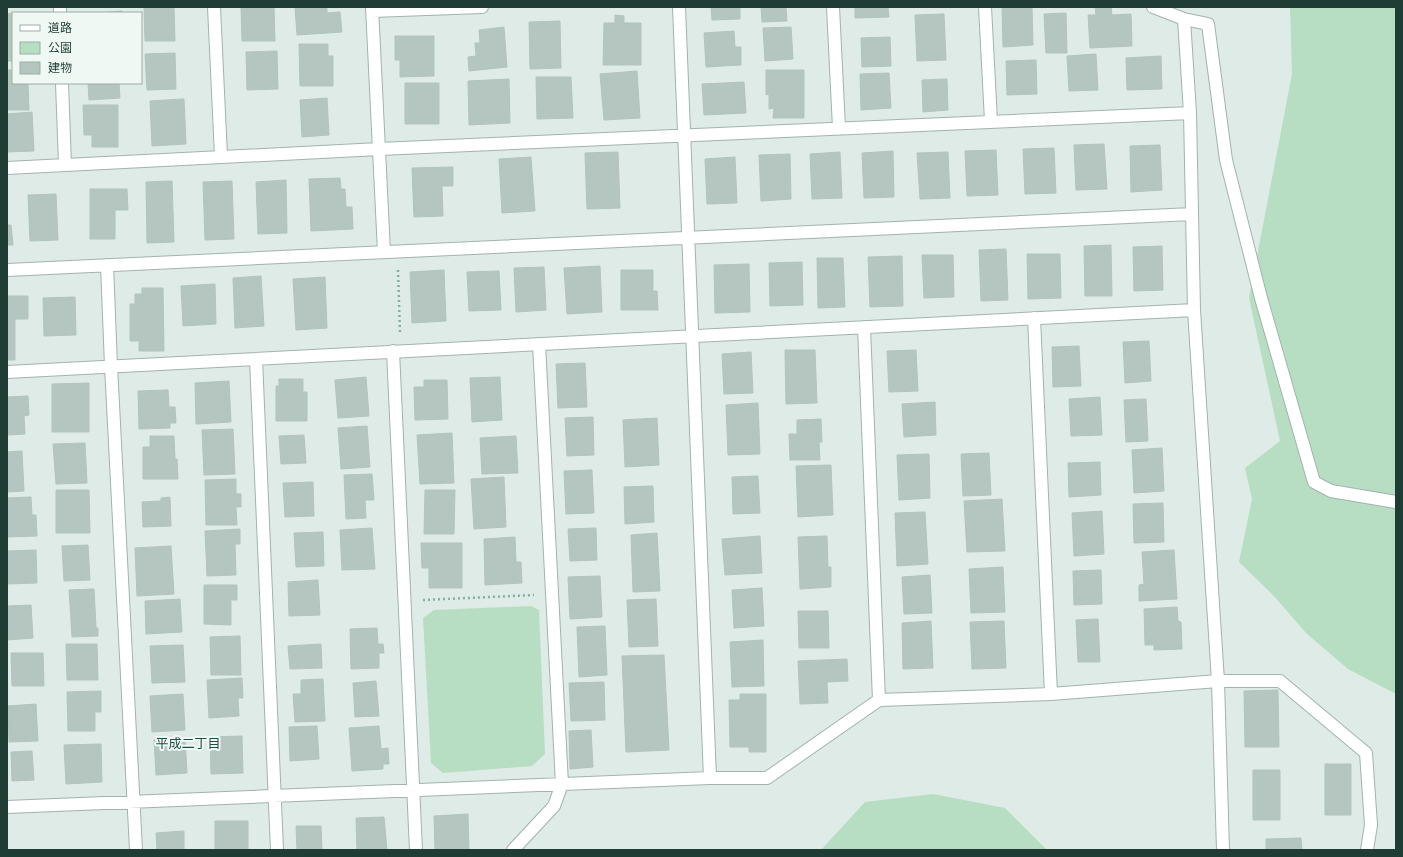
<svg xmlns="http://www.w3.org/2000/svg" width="1403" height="857" font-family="'Noto Sans','Noto Sans JP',sans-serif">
<rect width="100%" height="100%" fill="#dfebe6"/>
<path fill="#b7dec2" d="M 1290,7 L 1396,7 L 1396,694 L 1348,669 L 1307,634 L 1273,595 L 1239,562 L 1252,499 L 1245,468 L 1280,441 L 1249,298 L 1292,74 Z
M 531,606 L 539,610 L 545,754 L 532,766 L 443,773 L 431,763 L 423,618 L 434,610 Z
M 933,794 L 1005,808 L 1047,850 L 821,850 L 865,802 Z"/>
<path fill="#b4c6bf" stroke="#b1c5bd" d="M 144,7 L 174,7 L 175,41 L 145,41 Z
M 241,7 L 274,7 L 275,41 L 242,41 Z
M 295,7 L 327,7 L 327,13 L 340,12 L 342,32 L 297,35 Z
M 711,7 L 740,7 L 740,19 L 712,20 Z
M 761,7 L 786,7 L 787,21 L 762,22 Z
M 855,7 L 888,7 L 889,17 L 855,18 Z
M 1002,7 L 1032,7 L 1033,45 L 1003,47 Z
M 1095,7 L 1111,7 L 1112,15 L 1131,14 L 1132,46 L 1090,48 L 1088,15 L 1096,15 Z
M 122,11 L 122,13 L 98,13 Z
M 13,13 L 13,61 L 7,61 L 7,14 Z
M 1066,13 L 1067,53 L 1046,53 L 1044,14 Z
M 944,14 L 946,60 L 917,61 L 915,15 Z
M 615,15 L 624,16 L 624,23 L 641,23 L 641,65 L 603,65 L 604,23 L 615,23 Z
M 560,21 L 561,68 L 530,69 L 529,22 Z
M 504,27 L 507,67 L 469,71 L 468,57 L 476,56 L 475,43 L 480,43 L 479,30 Z
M 791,27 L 793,59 L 765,61 L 763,28 Z
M 734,31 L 735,47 L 741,47 L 741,65 L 706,67 L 704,33 Z
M 395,36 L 434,36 L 434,76 L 400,77 L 400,60 L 395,60 Z
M 890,37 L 891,66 L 862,67 L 861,38 Z
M 299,44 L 328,44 L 328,56 L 333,56 L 333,86 L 300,86 Z
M 277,51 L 278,89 L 247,90 L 246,52 Z
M 175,53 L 176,89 L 147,90 L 145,54 Z
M 1096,54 L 1098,90 L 1069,91 L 1067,56 Z
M 1161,56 L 1162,89 L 1127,90 L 1126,58 Z
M 1036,60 L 1037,94 L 1007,95 L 1006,61 Z
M 7,70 L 13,70 L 13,83 L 28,83 L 29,110 L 7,110 Z
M 766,70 L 804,70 L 804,118 L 773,118 L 774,108 L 769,109 L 769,94 L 766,95 Z
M 637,71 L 640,118 L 604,120 L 600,74 Z
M 889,73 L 891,108 L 861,110 L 860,74 Z
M 536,77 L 571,77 L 573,118 L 537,119 Z
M 509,79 L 510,123 L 469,125 L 468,81 Z
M 947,79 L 948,110 L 923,112 L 922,80 Z
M 744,82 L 746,113 L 704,115 L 702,84 Z
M 88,83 L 119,83 L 120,98 L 89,100 Z
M 405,83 L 439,83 L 439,124 L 405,124 Z
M 327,98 L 329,135 L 302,137 L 300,100 Z
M 184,99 L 186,144 L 152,146 L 150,101 Z
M 83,105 L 118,105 L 118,147 L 92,147 L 92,135 L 84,135 Z
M 32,112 L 34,151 L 7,152 L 7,114 Z
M 1104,144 L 1107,189 L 1076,190 L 1074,145 Z
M 1160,145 L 1162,190 L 1131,192 L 1130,146 Z
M 1054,148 L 1056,193 L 1025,194 L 1023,149 Z
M 996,150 L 998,195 L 967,196 L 965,151 Z
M 893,151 L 894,197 L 864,198 L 862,153 Z
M 618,152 L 620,208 L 587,209 L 585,153 Z
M 840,152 L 842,198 L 812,199 L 810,154 Z
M 948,152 L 950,198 L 920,199 L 917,153 Z
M 790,154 L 791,199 L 761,201 L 759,155 Z
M 531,157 L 535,211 L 502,213 L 499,159 Z
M 735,157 L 737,203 L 707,204 L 705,159 Z
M 453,167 L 453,186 L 442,186 L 443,216 L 414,217 L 412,168 Z
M 340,178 L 341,189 L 345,189 L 346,207 L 352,207 L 353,229 L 311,231 L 309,179 Z
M 286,180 L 287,233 L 258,234 L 256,182 Z
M 172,181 L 174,242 L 147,243 L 146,182 Z
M 232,181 L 234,239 L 205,240 L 203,182 Z
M 90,189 L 127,189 L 128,210 L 115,210 L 115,239 L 90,239 Z
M 56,194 L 58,240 L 30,241 L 28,195 Z
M 7,225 L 11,225 L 13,245 L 7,245 Z
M 1111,245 L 1112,296 L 1085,296 L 1084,246 Z
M 1162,246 L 1163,290 L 1134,291 L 1133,247 Z
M 1006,249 L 1008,300 L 981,301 L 979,250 Z
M 1027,254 L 1060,254 L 1061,298 L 1028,299 Z
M 922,255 L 953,255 L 954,297 L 924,298 Z
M 902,256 L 903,306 L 870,307 L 868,257 Z
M 817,258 L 843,258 L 845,307 L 818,308 Z
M 802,262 L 803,305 L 770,306 L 769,263 Z
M 749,264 L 750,312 L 715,313 L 714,265 Z
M 600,266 L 602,312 L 567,314 L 564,268 Z
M 544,267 L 546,310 L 516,312 L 514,268 Z
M 444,270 L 446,321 L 412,323 L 410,272 Z
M 621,270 L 653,270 L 653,291 L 657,291 L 658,310 L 621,310 Z
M 499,271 L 501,310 L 469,311 L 467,272 Z
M 261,276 L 264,326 L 235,328 L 233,278 Z
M 325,277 L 327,328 L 296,330 L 293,279 Z
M 215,284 L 216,324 L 183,326 L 181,286 Z
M 142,288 L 163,288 L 164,351 L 139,351 L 139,341 L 130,341 L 130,304 L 135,304 L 135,294 L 142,294 Z
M 7,296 L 28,296 L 28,319 L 15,319 L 15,360 L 7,360 Z
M 75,297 L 76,335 L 44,336 L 43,298 Z
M 1149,341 L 1151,381 L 1125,383 L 1123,342 Z
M 1079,346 L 1081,386 L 1053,387 L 1052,347 Z
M 785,350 L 815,350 L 817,403 L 786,404 Z
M 916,350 L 918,391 L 889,392 L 887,351 Z
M 751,352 L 753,393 L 724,394 L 722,354 Z
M 585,363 L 587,407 L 558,408 L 556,364 Z
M 366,377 L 369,416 L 338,418 L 335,380 Z
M 500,377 L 502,420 L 472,422 L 470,378 Z
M 279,379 L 303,379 L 303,392 L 307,392 L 307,421 L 276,421 L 276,386 L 279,386 Z
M 424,380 L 447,380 L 448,419 L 415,420 L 414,387 L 424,387 Z
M 229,381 L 231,422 L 196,424 L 195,383 Z
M 89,383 L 89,432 L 52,432 L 52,384 Z
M 168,390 L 169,407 L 175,407 L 176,423 L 170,423 L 170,428 L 139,429 L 138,391 Z
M 28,396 L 29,415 L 24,416 L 25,434 L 7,435 L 7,397 Z
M 1100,397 L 1102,435 L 1071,436 L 1069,399 Z
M 1146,399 L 1148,441 L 1126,442 L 1124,400 Z
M 935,402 L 936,435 L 904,437 L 902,404 Z
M 758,403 L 760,454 L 728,455 L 726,405 Z
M 593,417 L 594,455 L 567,456 L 565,418 Z
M 657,418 L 659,465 L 625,467 L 623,420 Z
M 821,419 L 822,442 L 819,442 L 820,460 L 790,460 L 789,434 L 797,434 L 797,420 Z
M 367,426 L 370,467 L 341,469 L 338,428 Z
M 233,429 L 235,474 L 204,475 L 202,430 Z
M 452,433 L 454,483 L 420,484 L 417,435 Z
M 304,435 L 306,463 L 281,464 L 279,436 Z
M 150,436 L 174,436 L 175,459 L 177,459 L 178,479 L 143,479 L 143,447 L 150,447 Z
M 516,436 L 518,473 L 482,474 L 480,438 Z
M 85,443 L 87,483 L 56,484 L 53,444 Z
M 1162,448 L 1164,491 L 1134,493 L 1132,450 Z
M 22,451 L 24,491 L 7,492 L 7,452 Z
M 989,453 L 991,495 L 963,496 L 961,454 Z
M 929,454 L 930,498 L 899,500 L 897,455 Z
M 1100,462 L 1101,495 L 1069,497 L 1068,463 Z
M 831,465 L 833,515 L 798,517 L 796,466 Z
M 592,470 L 594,513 L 566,514 L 564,471 Z
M 372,474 L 374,500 L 365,500 L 366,518 L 346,519 L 344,475 Z
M 758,476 L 760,513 L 733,514 L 732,477 Z
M 504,477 L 506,527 L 474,529 L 471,479 Z
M 236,479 L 236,494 L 241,494 L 241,507 L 236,507 L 237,525 L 206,525 L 205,480 Z
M 313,482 L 314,516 L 285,517 L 283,483 Z
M 653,486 L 654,522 L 625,524 L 624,487 Z
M 56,490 L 89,490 L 90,533 L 56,533 Z
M 425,490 L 455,490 L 454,534 L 424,534 Z
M 31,497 L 32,515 L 36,515 L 37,536 L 7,537 L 7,498 Z
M 170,497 L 171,526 L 143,527 L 142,502 L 161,501 L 161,498 Z
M 1002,499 L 1005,551 L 967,552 L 964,501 Z
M 1163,503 L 1164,542 L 1134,543 L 1133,504 Z
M 1102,511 L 1104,554 L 1074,556 L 1072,513 Z
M 925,512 L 928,564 L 897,566 L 895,513 Z
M 372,528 L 375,569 L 342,570 L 340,530 Z
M 596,528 L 597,560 L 570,561 L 568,529 Z
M 240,529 L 240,544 L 235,544 L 236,575 L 207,576 L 205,531 Z
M 323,532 L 324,566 L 296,567 L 294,533 Z
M 657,533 L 660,591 L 633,592 L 631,535 Z
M 760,536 L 762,573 L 725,575 L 722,539 Z
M 827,536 L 828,567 L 831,567 L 831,587 L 800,589 L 798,537 Z
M 515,537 L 516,562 L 521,562 L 522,583 L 485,585 L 484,539 Z
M 421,543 L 462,543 L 462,588 L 429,588 L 429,568 L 422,568 Z
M 88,545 L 90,580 L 64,581 L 62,546 Z
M 171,546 L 174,594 L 137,596 L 135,548 Z
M 36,550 L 37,583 L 7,584 L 7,551 Z
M 1174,550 L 1177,599 L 1139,601 L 1139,585 L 1144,584 L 1142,552 Z
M 1003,567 L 1005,612 L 971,613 L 969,569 Z
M 1101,570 L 1102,604 L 1074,605 L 1073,571 Z
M 930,575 L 932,613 L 904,614 L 902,577 Z
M 600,576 L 602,617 L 570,619 L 568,577 Z
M 318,580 L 320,615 L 289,616 L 288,582 Z
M 204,585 L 237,585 L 237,600 L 231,600 L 231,625 L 204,624 Z
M 762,588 L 764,626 L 734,628 L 732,590 Z
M 94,589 L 96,628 L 98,628 L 98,636 L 72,637 L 69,590 Z
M 180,599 L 182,632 L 146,634 L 145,601 Z
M 656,599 L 658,646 L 629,647 L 627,600 Z
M 31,605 L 33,638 L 7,640 L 7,606 Z
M 1177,607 L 1178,621 L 1181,622 L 1182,649 L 1154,650 L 1154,645 L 1145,645 L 1144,609 Z
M 798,611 L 828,611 L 829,648 L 799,648 Z
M 1098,619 L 1100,662 L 1078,662 L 1076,620 Z
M 931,621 L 933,668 L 903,669 L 902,623 Z
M 1004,621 L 1006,668 L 972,669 L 970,622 Z
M 605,626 L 607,675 L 579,677 L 577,627 Z
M 377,628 L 378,644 L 383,644 L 384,653 L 379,653 L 379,668 L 351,669 L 350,629 Z
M 240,636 L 241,675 L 211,675 L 210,637 Z
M 763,640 L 764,686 L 732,687 L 730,642 Z
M 66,644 L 97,644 L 98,680 L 67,680 Z
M 321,644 L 322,668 L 290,669 L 288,646 Z
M 183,645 L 185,682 L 152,683 L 150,646 Z
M 11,653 L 43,653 L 44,686 L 12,686 Z
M 664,655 L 669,750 L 626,752 L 622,656 Z
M 847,659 L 848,681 L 827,682 L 828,703 L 800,704 L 798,661 Z
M 242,678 L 243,698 L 238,698 L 239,716 L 209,718 L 207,680 Z
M 323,679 L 325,721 L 295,722 L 293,694 L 301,694 L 301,680 Z
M 376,681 L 379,716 L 355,717 L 353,683 Z
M 604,682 L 605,720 L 571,721 L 569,683 Z
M 1278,690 L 1279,747 L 1245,747 L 1244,691 Z
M 101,691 L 101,712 L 95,712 L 95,731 L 68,731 L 67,692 Z
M 183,694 L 185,730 L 152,732 L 150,696 Z
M 740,694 L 766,694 L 766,752 L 749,752 L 749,747 L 730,747 L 729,700 L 740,700 Z
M 36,704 L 38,741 L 9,742 L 8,706 Z
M 317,726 L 319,759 L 290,761 L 289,727 Z
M 379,726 L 381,749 L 388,748 L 389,764 L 383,764 L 383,769 L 352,771 L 349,728 Z
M 591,730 L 593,767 L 570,769 L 569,731 Z
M 242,736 L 243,773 L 211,774 L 210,737 Z
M 185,738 L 187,773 L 156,775 L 154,740 Z
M 101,744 L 102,782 L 66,784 L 64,745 Z
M 32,751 L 34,780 L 12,781 L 11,752 Z
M 1325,764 L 1351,764 L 1351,815 L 1325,815 Z
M 1253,770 L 1280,770 L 1280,820 L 1253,820 Z
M 468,814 L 469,850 L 435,850 L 434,816 Z
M 384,817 L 387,850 L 357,850 L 356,818 Z
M 215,821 L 248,821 L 248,850 L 215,850 Z
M 296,826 L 321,826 L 322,850 L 297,850 Z
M 184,831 L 184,850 L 157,850 L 156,833 Z
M 1301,838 L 1302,850 L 1266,850 L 1266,839 Z"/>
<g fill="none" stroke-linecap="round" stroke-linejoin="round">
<defs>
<path id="minor" d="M 60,7 L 60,13
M 214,7 L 221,156
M 372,7 L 384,252
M 833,7 L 839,128
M 985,7 L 991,121
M 1153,7 L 1184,19 L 1190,113 L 1194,310 L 1218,681 L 1223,850
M 372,11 L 482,7
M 1184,19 L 1208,24 L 1226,160 L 1261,298 L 1314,482 L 1331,491 L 1396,502
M 62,83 L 65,165
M 7,168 L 379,149 L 1190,113
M 107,265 L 111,366 L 136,850
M 7,270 L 1192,214
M 1034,318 L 1051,694
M 864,327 L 879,700
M 393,351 L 416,850
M 256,359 L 277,850
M 7,372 L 1194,310
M 710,778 L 767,778 L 879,700 L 1051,694 L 1218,681 L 1280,681 L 1366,753 L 1371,825 L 1367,850
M 7,807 L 710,778 L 679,7
M 513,850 L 554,806 L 562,784 L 539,344"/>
</defs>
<use href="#minor" stroke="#a2b3ad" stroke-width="14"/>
<path stroke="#7eb1a2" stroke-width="2.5" stroke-dasharray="2 3" stroke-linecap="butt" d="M 398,270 L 400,333
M 423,600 L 534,595"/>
<use href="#minor" stroke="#fff" stroke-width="12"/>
</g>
<g text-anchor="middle" stroke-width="4" stroke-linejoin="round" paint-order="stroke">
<g font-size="13" fill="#1a4f44" stroke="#f0f8f4">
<text x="188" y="748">平成二丁目</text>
</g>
</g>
<rect width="1403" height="857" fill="none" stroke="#1f3c35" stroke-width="16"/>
<rect x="12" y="12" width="130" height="72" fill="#f0f8f4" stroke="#9cada8"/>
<rect x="20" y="25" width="20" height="6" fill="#ffffff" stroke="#9cada8"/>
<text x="48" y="32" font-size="12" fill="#1f3c35">道路</text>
<rect x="20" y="42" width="20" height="12" fill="#b7dec2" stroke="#9cada8"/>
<text x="48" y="52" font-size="12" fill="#1f3c35">公園</text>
<rect x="20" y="62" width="20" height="12" fill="#b4c6bf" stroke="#9cada8"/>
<text x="48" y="72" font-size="12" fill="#1f3c35">建物</text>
</svg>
